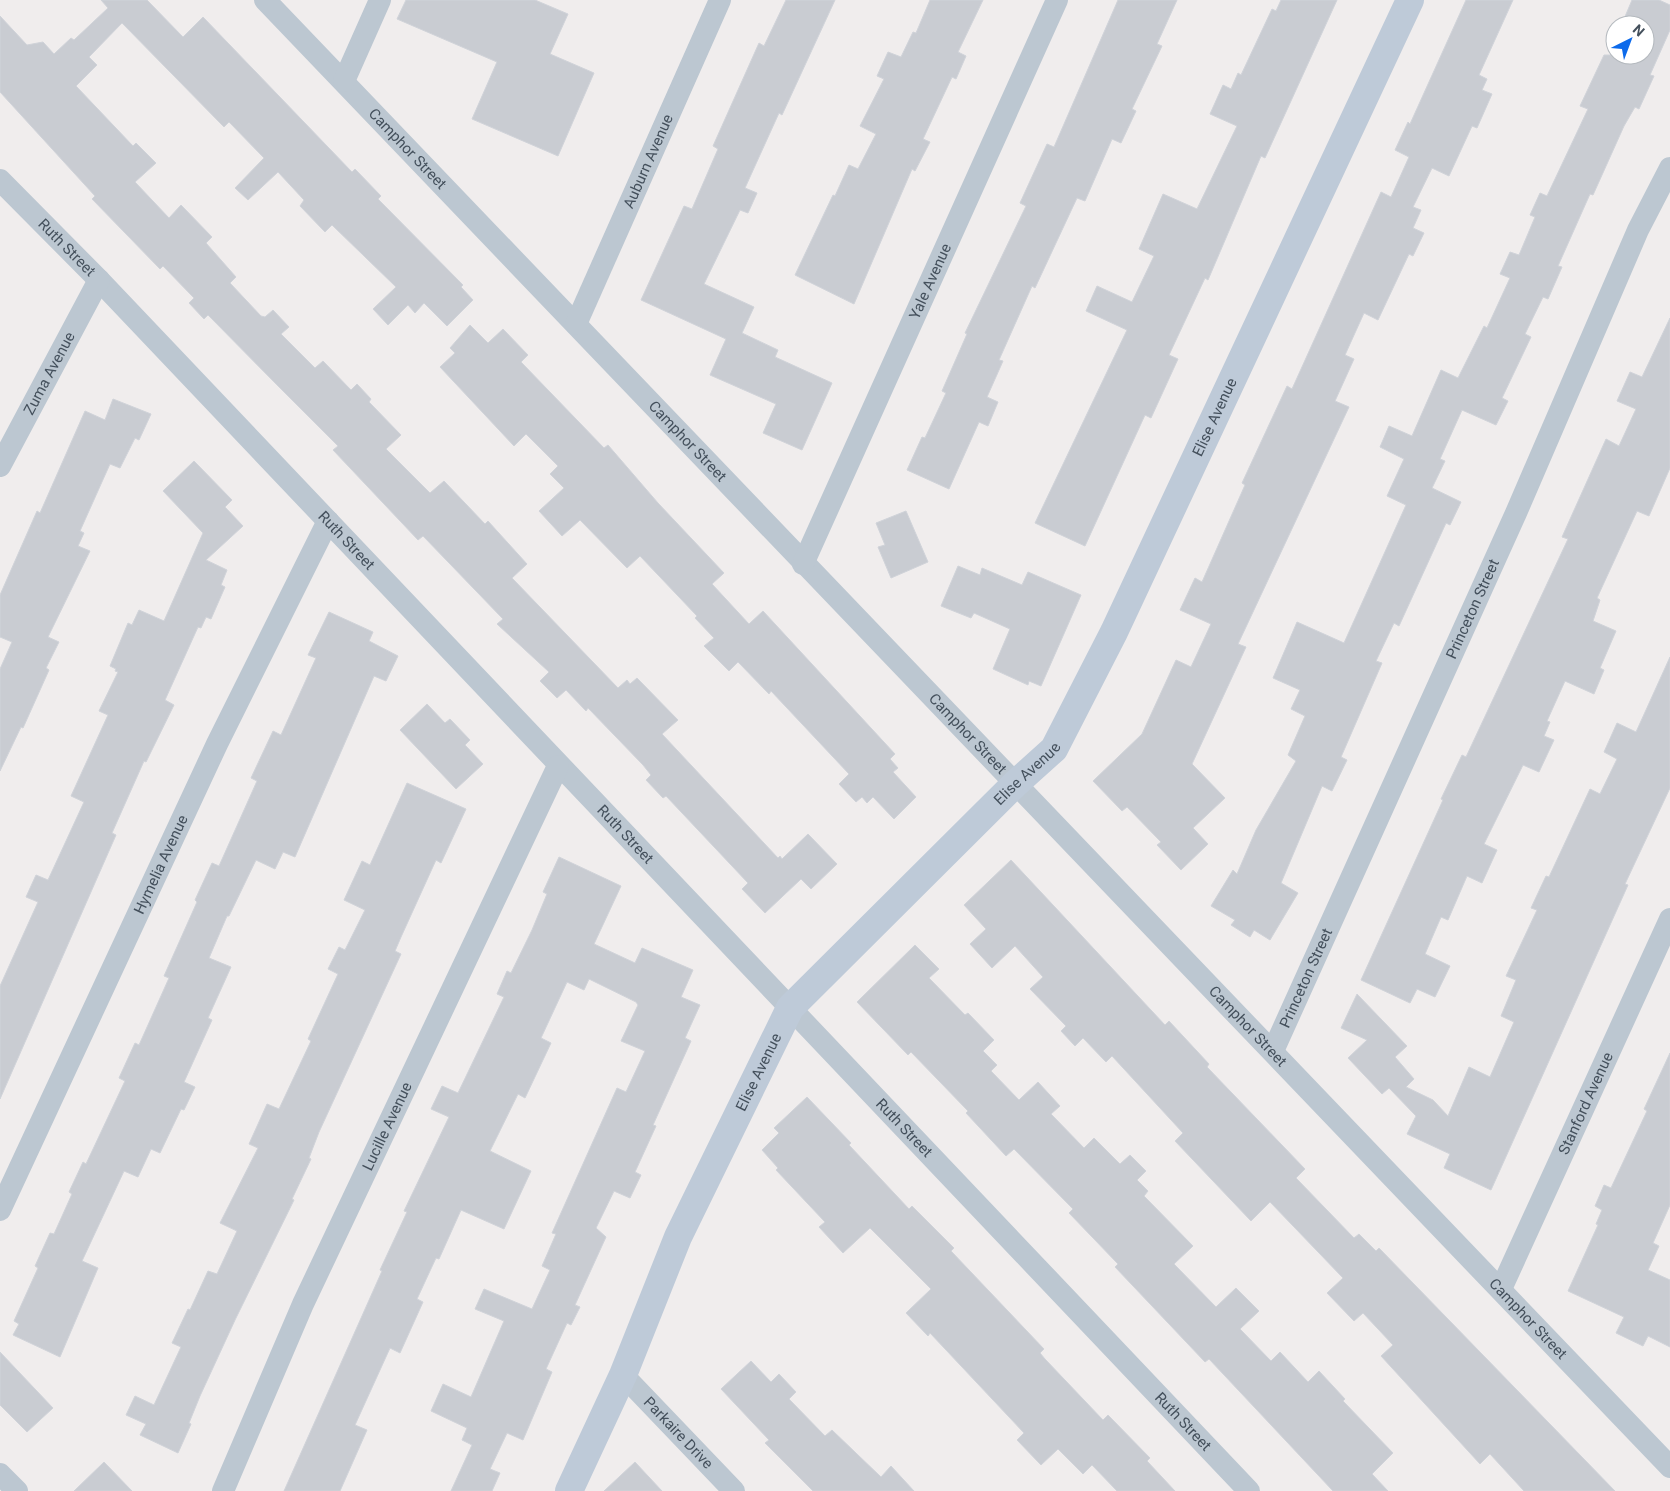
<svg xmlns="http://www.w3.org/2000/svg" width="1670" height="1491" font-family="Roboto,sans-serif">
<rect width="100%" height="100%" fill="#f0eded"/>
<path fill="#c9ccd2" stroke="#d0d3d9" d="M 101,0 L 147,0 L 183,37 L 203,17 L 352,172 L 355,169 L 381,196 L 378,199 L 463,285 L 461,287 L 473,300 L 447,326 L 424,303 L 415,313 L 408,305 L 388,325 L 373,309 L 396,287 L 332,225 L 325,232 L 300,206 L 304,200 L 278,172 L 248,200 L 235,188 L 264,158 L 229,122 L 224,127 L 122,23 L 89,57 L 97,65 L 76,86 L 133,146 L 136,143 L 156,163 L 135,182 L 169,218 L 181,205 L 212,237 L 206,243 L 236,277 L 230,283 L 261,316 L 265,317 L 273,310 L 289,327 L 281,334 L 315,368 L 323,361 L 351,390 L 357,384 L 371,399 L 369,402 L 401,435 L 386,449 L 430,493 L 444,481 L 485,524 L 488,521 L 527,564 L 512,578 L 618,688 L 627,680 L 630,684 L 637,678 L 678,720 L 662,734 L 778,858 L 780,856 L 782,859 L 808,834 L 837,864 L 811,889 L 801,879 L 765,913 L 742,889 L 748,883 L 666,796 L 663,798 L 646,780 L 651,775 L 643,765 L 588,708 L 586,711 L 566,690 L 557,698 L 540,681 L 549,672 L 497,624 L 503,619 L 423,536 L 418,540 L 333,450 L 338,446 L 280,388 L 208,315 L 204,319 L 189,303 L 194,298 L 163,266 L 160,269 L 92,199 L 95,196 L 0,92 L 0,16 L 27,45 L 43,42 L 54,54 L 71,38 L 74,40 L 108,8 Z
M 406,0 L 535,0 L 568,14 L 550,54 L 594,73 L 558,156 L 472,119 L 497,62 L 397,19 Z
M 786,0 L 835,0 L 782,115 L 779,113 L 745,188 L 757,193 L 748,213 L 740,210 L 704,284 L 754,307 L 742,333 L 778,350 L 775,357 L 832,383 L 802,450 L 763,433 L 776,404 L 710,375 L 726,339 L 641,300 L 684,206 L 692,209 L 718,149 L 713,146 L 759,43 L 764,46 Z
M 930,0 L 983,0 L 958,52 L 966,56 L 956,79 L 952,77 L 923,139 L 930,142 L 915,171 L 912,169 L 854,304 L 795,275 L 833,195 L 835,196 L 849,165 L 858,169 L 876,134 L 860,126 L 884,79 L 877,76 L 888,52 L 901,57 L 913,32 L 916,33 Z
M 1118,0 L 1177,0 L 1157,44 L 1162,46 L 1132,109 L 1136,111 L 1121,143 L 1112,139 L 1085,201 L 1077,198 L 1035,288 L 1032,286 L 999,360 L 1003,361 L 987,397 L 998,402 L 988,426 L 979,422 L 949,489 L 907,470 L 922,437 L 925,438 L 946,393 L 942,391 L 967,334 L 965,333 L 1026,206 L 1020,203 L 1047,144 L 1054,147 Z
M 1281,0 L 1337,0 L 1265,158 L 1261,156 L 1208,280 L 1205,278 L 1169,355 L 1178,359 L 1151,418 L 1145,415 L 1085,546 L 1035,523 L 1127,330 L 1086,311 L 1097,286 L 1132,302 L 1154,256 L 1139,249 L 1163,194 L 1197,209 L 1237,126 L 1210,114 L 1223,85 L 1231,89 L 1238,73 L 1241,75 L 1272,9 L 1276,11 Z
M 1466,0 L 1513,0 L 1479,75 L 1487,79 L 1482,90 L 1492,94 L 1477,128 L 1472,126 L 1449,176 L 1432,168 L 1413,207 L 1421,210 L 1413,228 L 1424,233 L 1413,256 L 1409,254 L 1378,320 L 1364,313 L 1345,355 L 1354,359 L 1335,401 L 1349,407 L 1238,644 L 1246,647 L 1192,764 L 1225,798 L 1193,828 L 1208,844 L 1181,870 L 1157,845 L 1161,842 L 1127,807 L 1122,811 L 1093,781 L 1142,734 L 1176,660 L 1191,667 L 1211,624 L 1180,610 L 1195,578 L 1202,582 L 1245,485 L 1242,483 L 1287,386 L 1292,389 L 1381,192 L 1391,197 L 1409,157 L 1395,150 L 1408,122 L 1410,124 Z
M 1632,0 L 1659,0 L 1670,5 L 1670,30 L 1650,75 L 1654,76 L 1639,109 L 1635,107 L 1624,126 L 1593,195 L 1590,194 L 1558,266 L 1562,267 L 1548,299 L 1543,297 L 1525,334 L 1531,337 L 1502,398 L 1508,401 L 1496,425 L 1462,410 L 1440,459 L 1445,461 L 1432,488 L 1461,502 L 1450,525 L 1446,523 L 1399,626 L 1394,623 L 1376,661 L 1382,663 L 1341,757 L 1347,760 L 1332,791 L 1322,786 L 1281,883 L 1298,893 L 1270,940 L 1254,930 L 1250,937 L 1231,925 L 1235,920 L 1211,906 L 1233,870 L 1237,874 L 1256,830 L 1296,761 L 1288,755 L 1305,716 L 1291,709 L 1300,690 L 1273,678 L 1297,622 L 1344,643 L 1406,505 L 1387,496 L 1404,459 L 1380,447 L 1389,426 L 1412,436 L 1441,370 L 1458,378 L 1484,326 L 1487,328 L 1510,278 L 1500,274 L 1510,252 L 1519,255 L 1535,217 L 1530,215 L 1540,193 L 1547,196 L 1588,109 L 1580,106 L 1604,55 L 1611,55 L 1615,46 L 1615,55 L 1645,55 L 1645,25 L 1625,25 L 1626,21 L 1624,19 Z
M 1670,318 L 1670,468 L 1649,516 L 1637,511 L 1597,598 L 1600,600 L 1593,621 L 1616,631 L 1600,668 L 1604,670 L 1594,694 L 1565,681 L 1547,721 L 1550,722 L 1544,736 L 1554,740 L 1539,772 L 1523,765 L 1484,844 L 1497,850 L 1482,883 L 1467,876 L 1448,920 L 1441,917 L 1425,954 L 1450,966 L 1435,997 L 1417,989 L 1410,1003 L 1361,980 L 1443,800 L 1441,799 L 1462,755 L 1466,757 L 1568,539 L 1562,537 L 1606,439 L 1619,446 L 1636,409 L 1617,401 L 1630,372 L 1642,377 Z
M 470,325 L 488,343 L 503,329 L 528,355 L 521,362 L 604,448 L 608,445 L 658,503 L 724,573 L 712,584 L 749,624 L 763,611 L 895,754 L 890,759 L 898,768 L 893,772 L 916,797 L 894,819 L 873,797 L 867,803 L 862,797 L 856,802 L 839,784 L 849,774 L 771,691 L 769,694 L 738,662 L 729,671 L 704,646 L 714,638 L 695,618 L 697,616 L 640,556 L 627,568 L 580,520 L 562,536 L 539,511 L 564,488 L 550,474 L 558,466 L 526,434 L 514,446 L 440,367 L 455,353 L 450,348 Z
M 113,399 L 151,414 L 139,440 L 135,438 L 120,468 L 110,464 L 80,531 L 84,533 L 78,546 L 90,551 L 48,637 L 59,642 L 46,668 L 49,670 L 23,728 L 21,727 L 0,771 L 0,669 L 12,642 L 0,637 L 0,595 L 37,511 L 40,513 L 85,411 L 105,420 Z
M 194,461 L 232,500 L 225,507 L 243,526 L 206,560 L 227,570 L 221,585 L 225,587 L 211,619 L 206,617 L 201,628 L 198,627 L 165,700 L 174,705 L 146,762 L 144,761 L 112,833 L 116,835 L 0,1099 L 0,986 L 38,902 L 26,897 L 36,875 L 48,880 L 84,802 L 71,796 L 108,715 L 99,711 L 118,672 L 115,671 L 116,669 L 110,666 L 128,623 L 132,625 L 139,610 L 164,621 L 203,533 L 163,491 Z
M 906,511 L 928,562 L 891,578 L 878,547 L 885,545 L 876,523 Z
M 958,566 L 980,575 L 982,568 L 1022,585 L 1028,572 L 1081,595 L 1041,686 L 1029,681 L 1028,685 L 993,669 L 1010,629 L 974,613 L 971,618 L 941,606 Z
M 329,612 L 373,632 L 369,641 L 398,656 L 386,681 L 374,676 L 295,857 L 283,852 L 275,869 L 256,860 L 229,916 L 227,916 L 209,958 L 231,967 L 208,1018 L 212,1020 L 184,1082 L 195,1087 L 184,1110 L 181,1109 L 160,1153 L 151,1149 L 138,1177 L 124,1171 L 82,1261 L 98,1268 L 60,1357 L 13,1335 L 19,1324 L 14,1321 L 38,1268 L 35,1266 L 50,1233 L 54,1234 L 72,1194 L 69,1192 L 83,1162 L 86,1164 L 125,1081 L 119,1078 L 135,1043 L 139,1045 L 169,978 L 164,976 L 197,902 L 195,900 L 212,863 L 219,866 L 257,781 L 251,778 L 273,731 L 281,735 L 316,658 L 308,655 Z
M 1670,657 L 1670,788 L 1625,884 L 1628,885 L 1491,1190 L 1444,1168 L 1450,1154 L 1407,1134 L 1416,1116 L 1389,1088 L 1382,1094 L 1348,1058 L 1367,1040 L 1341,1028 L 1357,994 L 1407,1046 L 1395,1057 L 1414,1079 L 1406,1087 L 1433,1100 L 1448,1116 L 1469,1067 L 1490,1077 L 1514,1022 L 1501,1016 L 1516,980 L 1506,976 L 1537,910 L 1531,908 L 1546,876 L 1549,877 L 1590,789 L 1600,794 L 1617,759 L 1604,752 L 1617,723 L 1636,732 Z
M 427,704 L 445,723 L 450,719 L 470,740 L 465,745 L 483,764 L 456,789 L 400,730 Z
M 407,783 L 466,809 L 441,863 L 436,860 L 401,937 L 395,951 L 401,954 L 319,1132 L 309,1158 L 311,1159 L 292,1199 L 294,1200 L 235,1320 L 200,1396 L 189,1423 L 191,1424 L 178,1453 L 140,1435 L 146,1424 L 126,1415 L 135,1396 L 154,1405 L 181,1347 L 172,1343 L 188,1309 L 190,1310 L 208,1271 L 217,1274 L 237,1231 L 220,1223 L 258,1148 L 249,1144 L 267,1104 L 279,1109 L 311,1041 L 308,1039 L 338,974 L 328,969 L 339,947 L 345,950 L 365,910 L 344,900 L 362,861 L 370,865 Z
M 559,857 L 621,886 L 594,944 L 635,963 L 642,948 L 693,970 L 681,997 L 700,1005 L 685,1038 L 691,1041 L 653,1125 L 656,1126 L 635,1172 L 641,1175 L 630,1198 L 614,1191 L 596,1228 L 606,1237 L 575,1305 L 580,1307 L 571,1325 L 567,1323 L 546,1369 L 552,1372 L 523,1440 L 507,1433 L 490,1469 L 500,1473 L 492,1491 L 451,1491 L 472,1445 L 462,1440 L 467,1428 L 431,1411 L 443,1384 L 471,1397 L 504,1321 L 475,1309 L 484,1289 L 532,1309 L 550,1270 L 542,1266 L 556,1234 L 552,1233 L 617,1088 L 626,1092 L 645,1051 L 621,1041 L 638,1005 L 636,1002 L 589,979 L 584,990 L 567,982 L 541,1038 L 551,1043 L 525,1098 L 518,1094 L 490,1151 L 531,1171 L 504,1229 L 461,1210 L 439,1259 L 436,1258 L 417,1299 L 423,1302 L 400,1353 L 390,1348 L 355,1425 L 367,1430 L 340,1491 L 284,1491 L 382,1271 L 380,1270 L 407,1212 L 404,1211 L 449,1117 L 431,1109 L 442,1086 L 458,1093 L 504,997 L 497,994 L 507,971 L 511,973 L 532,930 L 547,894 L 543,892 Z
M 1011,860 L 1165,1025 L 1169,1021 L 1209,1064 L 1207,1067 L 1305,1169 L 1296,1178 L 1354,1238 L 1359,1234 L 1376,1251 L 1379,1248 L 1615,1491 L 1524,1491 L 1490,1454 L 1480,1464 L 1381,1356 L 1393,1345 L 1363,1313 L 1354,1321 L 1327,1293 L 1343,1278 L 1270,1202 L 1251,1221 L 1175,1141 L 1183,1133 L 1112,1056 L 1106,1062 L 1083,1038 L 1075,1046 L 1061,1031 L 1066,1026 L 1030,989 L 1043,977 L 1015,946 L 992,968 L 970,944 L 986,929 L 964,905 Z
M 915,945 L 939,969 L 929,978 L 965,1015 L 968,1013 L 994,1040 L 983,1051 L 997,1065 L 991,1071 L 1019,1100 L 1038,1082 L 1060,1106 L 1051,1114 L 1084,1148 L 1094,1138 L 1120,1164 L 1130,1155 L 1146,1171 L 1137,1180 L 1148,1191 L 1144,1196 L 1193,1246 L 1174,1264 L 1216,1307 L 1236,1288 L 1259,1311 L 1240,1329 L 1271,1361 L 1280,1352 L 1308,1382 L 1319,1371 L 1345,1399 L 1343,1401 L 1393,1453 L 1372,1474 L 1388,1491 L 1333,1491 L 1209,1359 L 1205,1362 L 1115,1267 L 1118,1264 L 1069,1213 L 1073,1209 L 1014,1149 L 1006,1156 L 966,1113 L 968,1111 L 911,1052 L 908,1055 L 857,1002 Z
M 1670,1053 L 1670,1205 L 1653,1243 L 1659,1246 L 1648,1270 L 1670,1280 L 1670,1347 L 1648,1336 L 1643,1346 L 1616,1333 L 1624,1317 L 1568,1291 L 1598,1225 L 1596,1224 L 1602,1210 L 1595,1206 L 1604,1185 L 1611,1188 L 1647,1111 L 1644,1109 Z
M 807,1097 L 851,1143 L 849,1145 L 909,1209 L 912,1206 L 954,1248 L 951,1251 L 1044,1349 L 1040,1353 L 1045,1359 L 1103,1420 L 1108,1415 L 1150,1458 L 1147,1461 L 1175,1491 L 1117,1491 L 1092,1465 L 1083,1474 L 1058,1449 L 1041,1465 L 1017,1440 L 1024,1433 L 930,1333 L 928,1336 L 906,1313 L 931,1289 L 870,1228 L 843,1253 L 819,1227 L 825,1222 L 776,1170 L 778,1168 L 762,1150 L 779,1133 L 774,1128 Z
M 0,1352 L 53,1408 L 27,1432 L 0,1405 Z
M 751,1361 L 771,1382 L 779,1374 L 796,1392 L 789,1399 L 825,1436 L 832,1430 L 881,1477 L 891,1466 L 914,1491 L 813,1491 L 765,1443 L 769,1440 L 721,1389 Z
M 104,1462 L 132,1491 L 74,1491 Z
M 635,1462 L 662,1491 L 604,1491 Z"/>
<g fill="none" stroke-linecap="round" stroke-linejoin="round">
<g stroke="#bcc7d1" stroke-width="22">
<path id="s1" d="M 265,0 L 1670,1467"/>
<path d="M 344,81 L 380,0"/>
<path id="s2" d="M 0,180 L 99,280 L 1249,1491"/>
<path id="s3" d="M 576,324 L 720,0"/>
<path id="s4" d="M 0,466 L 99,280"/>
<path id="s5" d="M 803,564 L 1057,0"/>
<path id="s6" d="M 1273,1051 L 1516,513 L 1638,230 L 1670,168"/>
<path id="s7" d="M 0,1210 L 217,744 L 328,521"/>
<path id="s8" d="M 1501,1289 L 1670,919"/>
<path id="s9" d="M 623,1375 L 734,1491"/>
<path d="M 0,1474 L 17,1491"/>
<path id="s10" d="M 223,1491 L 303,1304 L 558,766"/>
</g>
<path stroke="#becad8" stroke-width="28" id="s11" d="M 569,1491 L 623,1375 L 678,1237 L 790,1008 L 1015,784 L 1054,749 L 1114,632 L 1410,0"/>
</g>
<g text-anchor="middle" stroke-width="5" stroke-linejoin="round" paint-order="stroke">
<g font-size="15" fill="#44505c" stroke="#fff">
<text dy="5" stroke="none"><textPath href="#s1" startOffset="206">Camphor Street</textPath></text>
<text dy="5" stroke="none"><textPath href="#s3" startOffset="178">Auburn Avenue</textPath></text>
<text dy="5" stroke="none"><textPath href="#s2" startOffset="95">Ruth Street</textPath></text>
<text dy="5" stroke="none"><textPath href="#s5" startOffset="310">Yale Avenue</textPath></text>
<text dy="5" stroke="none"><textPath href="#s4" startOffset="105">Zuma Avenue</textPath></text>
<text dy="5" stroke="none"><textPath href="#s11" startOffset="1270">Elise Avenue</textPath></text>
<text dy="5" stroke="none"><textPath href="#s1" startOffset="611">Camphor Street</textPath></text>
<text dy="5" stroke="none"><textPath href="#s2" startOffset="500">Ruth Street</textPath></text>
<text dy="5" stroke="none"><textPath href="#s6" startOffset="485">Princeton Street</textPath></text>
<text dy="5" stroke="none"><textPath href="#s1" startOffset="1016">Camphor Street</textPath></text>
<text dy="5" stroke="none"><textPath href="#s11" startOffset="865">Elise Avenue</textPath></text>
<text dy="5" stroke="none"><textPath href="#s2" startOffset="905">Ruth Street</textPath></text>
<text dy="5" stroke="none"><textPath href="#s7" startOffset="381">Hymelia Avenue</textPath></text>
<text dy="5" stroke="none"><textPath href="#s6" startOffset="80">Princeton Street</textPath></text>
<text dy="5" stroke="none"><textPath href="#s1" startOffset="1421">Camphor Street</textPath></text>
<text dy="5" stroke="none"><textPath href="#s11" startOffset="460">Elise Avenue</textPath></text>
<text dy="5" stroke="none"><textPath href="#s8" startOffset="204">Stanford Avenue</textPath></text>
<text dy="5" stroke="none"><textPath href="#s10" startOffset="400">Lucille Avenue</textPath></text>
<text dy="5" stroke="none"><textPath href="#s2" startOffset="1310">Ruth Street</textPath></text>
<text dy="5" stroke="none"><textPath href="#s1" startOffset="1826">Camphor Street</textPath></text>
<text dy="5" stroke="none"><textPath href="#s2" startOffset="1715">Ruth Street</textPath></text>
<text dy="5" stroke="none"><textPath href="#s9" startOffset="80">Parkaire Drive</textPath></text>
</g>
</g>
<g transform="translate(1630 40) rotate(42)"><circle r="24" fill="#ffffff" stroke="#b4b9be"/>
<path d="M0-4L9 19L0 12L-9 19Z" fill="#0c6aeb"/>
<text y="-8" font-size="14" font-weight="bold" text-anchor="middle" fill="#44505c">N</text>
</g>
</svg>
